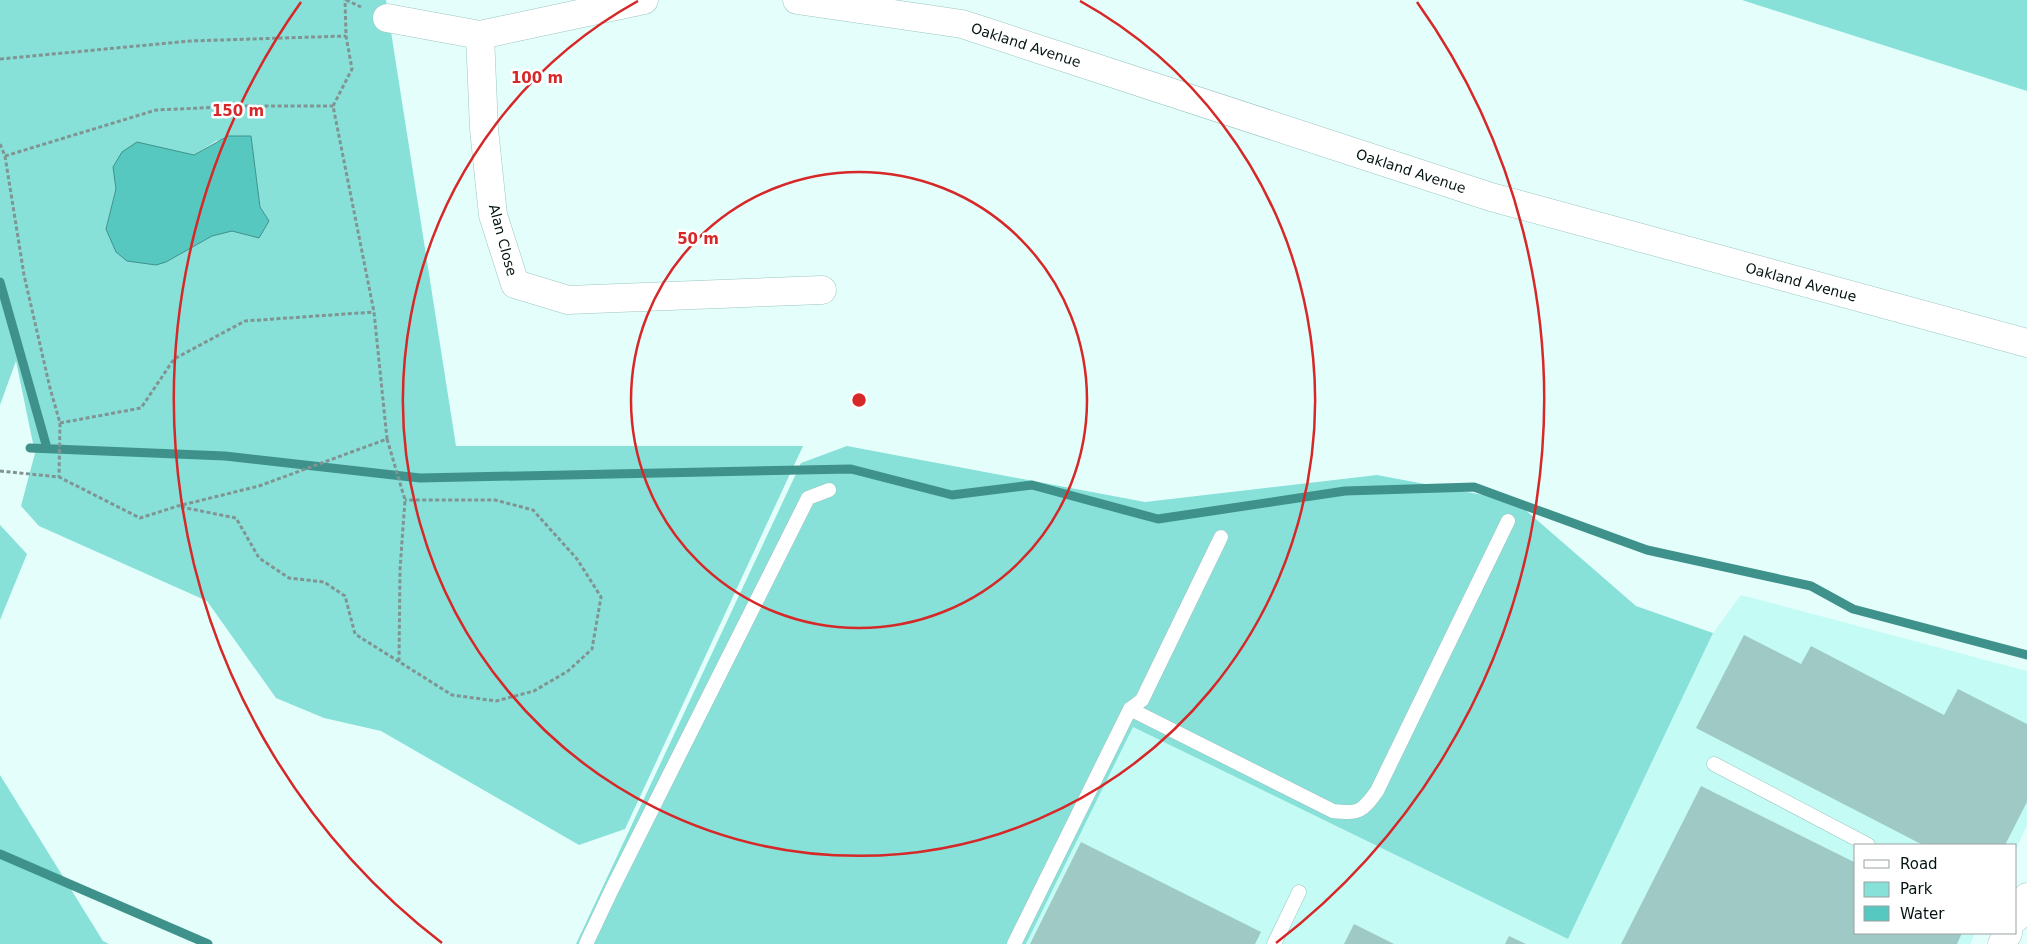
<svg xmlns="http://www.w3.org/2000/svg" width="2027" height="944" font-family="'DejaVu Sans',sans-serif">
<rect width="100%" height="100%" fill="#e4fefb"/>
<path fill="#c5fbf5" d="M 1741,595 L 2027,671 L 2027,825 L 2016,849 L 2016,845 L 1856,845 L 1856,933 L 1975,933 L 1970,944 L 1026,944 L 1133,727 L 1568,939 L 1713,633 Z"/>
<path fill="#87e1d9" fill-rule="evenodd" d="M 0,0 L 386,0 L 456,446 L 803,446 L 625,829 L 579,845 L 381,731 L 324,718 L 276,698 L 207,601 L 39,526 L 21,506 L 35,453 L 16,361 L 0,405 ZM 251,136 L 260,207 L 269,221 L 259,238 L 232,230 L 212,236 L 166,262 L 106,229 L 116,189 L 137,142 L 194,155 L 216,141 Z
M 1742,0 L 2027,0 L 2027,91 Z
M 847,446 L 1145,502 L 1377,475 L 1515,501 L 1636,606 L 1713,633 L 1568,939 L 1133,727 L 1026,944 L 576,944 L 801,463 Z
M 0,525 L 27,554 L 0,620 Z
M 0,775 L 103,941 L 109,944 L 0,944 Z"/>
<path fill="#56c8bf" stroke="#3e928b" d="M 228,136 L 251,136 L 260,207 L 269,221 L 259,238 L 232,231 L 212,236 L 166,262 L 156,265 L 127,261 L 116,252 L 106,229 L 116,189 L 113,167 L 122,152 L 137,142 L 194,155 Z"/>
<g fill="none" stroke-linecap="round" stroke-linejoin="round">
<path stroke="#3e928b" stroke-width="9" d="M 0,282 L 47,448
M 30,448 L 225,456 L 420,478 L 851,469 L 952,495 L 1032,485 L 1158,519 L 1345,491 L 1474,487 L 1647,550 L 1811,586 L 1853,609 L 2027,655
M 0,854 L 208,944"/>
</g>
<path fill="#9ec9c4" d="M 1744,635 L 1801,664 L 1811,646 L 1944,715 L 1958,689 L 2027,724 L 2027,802 L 2005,845 L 1923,845 L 1696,728 Z
M 1701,786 L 1856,863 L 1856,933 L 1962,933 L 1957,944 L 1621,944 Z
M 1081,842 L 1261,932 L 1255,944 L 1030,944 Z
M 1354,924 L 1394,944 L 1344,944 Z
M 1509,936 L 1526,944 L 1505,944 Z"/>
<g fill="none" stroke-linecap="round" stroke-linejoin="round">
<defs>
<path id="lane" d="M 1130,709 L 1333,811 C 1359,814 1362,812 1377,791 L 1508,521
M 1714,764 L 1868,845
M 586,944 L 612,889 L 808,498 L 829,490
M 1014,944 L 1130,709 L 1142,700 L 1221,537
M 1274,944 L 1299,892"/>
<path id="street" d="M 797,0 L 962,24 L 1491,197 L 2027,343
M 387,18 L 480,35 L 644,0
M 480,35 L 484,129 L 493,215 L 515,284 L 568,300 L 822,290
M 2016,918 L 2027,897
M 2002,944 L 2008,933"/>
</defs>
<use href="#lane" stroke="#9cc6c1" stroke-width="15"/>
<use href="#street" stroke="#9cc6c1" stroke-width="29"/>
<path stroke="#809593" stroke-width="3" stroke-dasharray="4 2.5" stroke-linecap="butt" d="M 346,0 L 361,7
M 0,59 L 190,41 L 346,36
M 0,144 L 5,156 L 24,275 L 50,388 L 60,423 L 59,477
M 5,156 L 156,110 L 245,106 L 333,106
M 60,423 L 141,408 L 174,359 L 245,321 L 374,312
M 387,439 L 405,500 L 400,569 L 399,661
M 0,471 L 59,477 L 140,518 L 178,506 L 259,486 L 387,439 L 374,312 L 333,106 L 352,69 L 346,36 L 345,0
M 181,507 L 236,518 L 259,558 L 289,578 L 324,582 L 345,596 L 355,634 L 452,695 L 496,701 L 534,691 L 568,671 L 592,649 L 601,597 L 577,559 L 533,510 L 495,500 L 405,500"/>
<use href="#lane" stroke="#fff" stroke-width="14"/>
<use href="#street" stroke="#fff" stroke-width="28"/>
</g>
<g fill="none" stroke="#d62828" stroke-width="2.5">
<circle cx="859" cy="400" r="228"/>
<path d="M1080 1A456 456 0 1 1 638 1"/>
<path d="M442 943A685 685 0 0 1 301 2M1417 2A685 685 0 0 1 1276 943"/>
</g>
<g text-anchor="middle" stroke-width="5" stroke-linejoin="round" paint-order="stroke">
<g font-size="14" fill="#051413" stroke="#fff">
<text transform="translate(1026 45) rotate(18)" y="5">Oakland Avenue</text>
<text transform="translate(1411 171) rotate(18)" y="5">Oakland Avenue</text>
<text transform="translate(503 240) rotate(75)" y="5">Alan Close</text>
<text transform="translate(1801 282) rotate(15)" y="5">Oakland Avenue</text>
</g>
</g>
<circle cx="859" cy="400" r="8" fill="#d62828" stroke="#fff" stroke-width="2.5"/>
<g font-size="15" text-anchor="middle" font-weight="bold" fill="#d62828" stroke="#fff" stroke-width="5" stroke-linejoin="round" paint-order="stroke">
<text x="537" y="83">100 m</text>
<text x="238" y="116">150 m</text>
<text x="698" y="244">50 m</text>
</g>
<rect x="1854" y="844" width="162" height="90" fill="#ffffff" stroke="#9ba1a1"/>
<rect x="1864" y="860" width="25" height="8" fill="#ffffff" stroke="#9ba1a1"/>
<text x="1900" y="869" font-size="15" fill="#051413">Road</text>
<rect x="1864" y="882" width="25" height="15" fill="#87e1d9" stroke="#9ba1a1"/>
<text x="1900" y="894" font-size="15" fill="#051413">Park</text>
<rect x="1864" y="906" width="25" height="15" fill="#56c8bf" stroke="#9ba1a1"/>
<text x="1900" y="919" font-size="15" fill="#051413">Water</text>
</svg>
